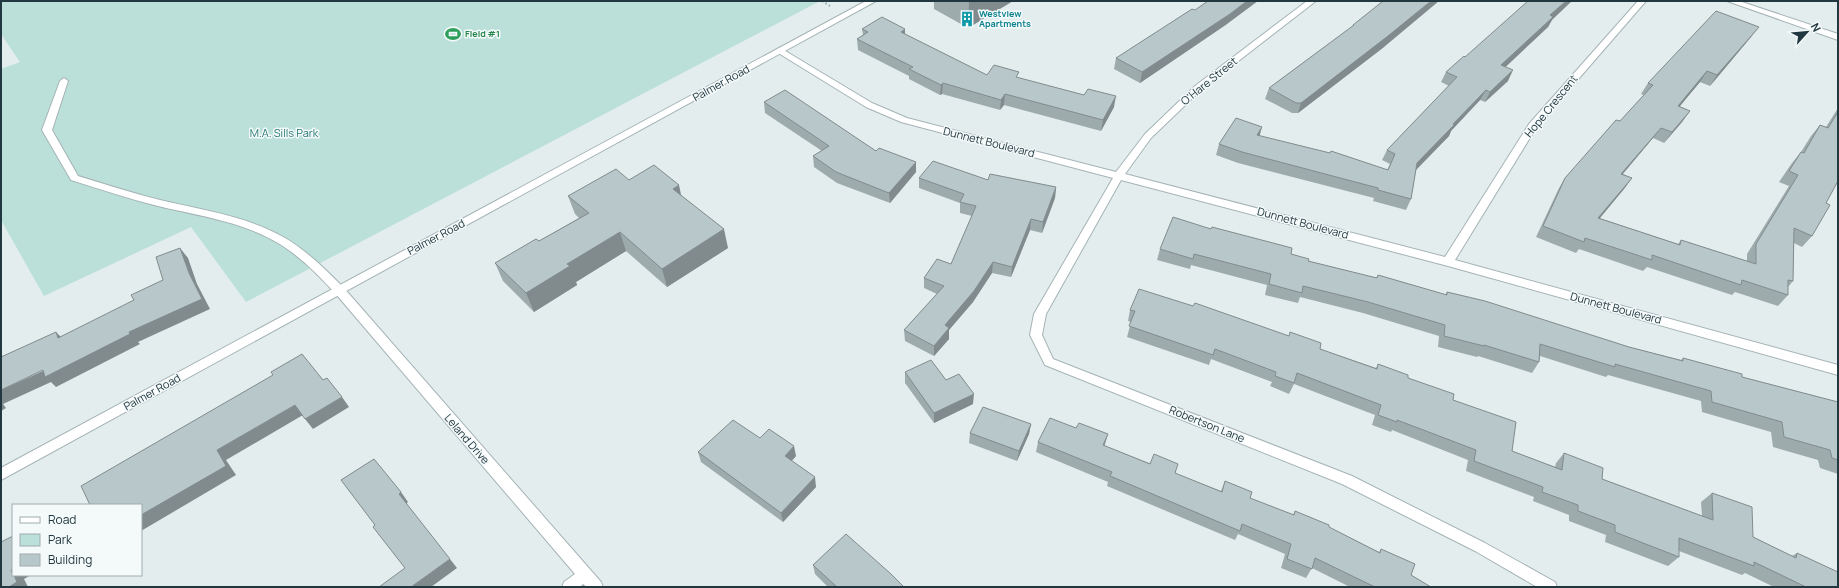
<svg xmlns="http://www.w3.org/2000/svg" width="1839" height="588" font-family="Manrope,sans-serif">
<rect width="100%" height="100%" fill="#e3edee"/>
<path fill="#bae0d9" d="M 1,1 L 820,1 L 246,302 L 191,227 L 44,296 L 1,220 L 1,69 L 20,62 L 1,34 Z"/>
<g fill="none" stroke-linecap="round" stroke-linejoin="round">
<defs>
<path id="service" d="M 64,78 L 68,81 L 52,130 L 78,176 C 105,184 132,193 160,200 C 202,210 247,216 285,238 C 307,251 325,269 343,287 L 344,290 L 343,293 L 335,293 C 318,275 300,256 278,243 C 241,221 199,216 158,206 C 129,199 100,189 71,180 L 42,130 L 60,81 Z"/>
<path id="minor" d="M 1307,1 L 1316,1 L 1201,90 L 1151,138 L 1125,174 L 1445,257 L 1529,124 L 1638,1 L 1646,1 L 1536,128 L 1455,260 L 1838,365 L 1838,375 L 1448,266 L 1121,180 L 1046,314 L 1042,335 L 1053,359 L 1352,476 L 1485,543 L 1555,582 L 1557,587 L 1537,587 L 1475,551 L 1342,484 L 1045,365 L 1030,335 L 1034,314 L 1113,178 L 901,122 L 866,107 L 775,51 L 779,48 L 782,49 L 872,103 L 907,118 L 1116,172 L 1145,134 L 1195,86 Z
M 1727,1 L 1739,1 L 1838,34 L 1838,40 Z
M 339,286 L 343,287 L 601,582 L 603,587 L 587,587 L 583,584 L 580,587 L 562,587 L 564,582 L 575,574 L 335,293 L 334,290 L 335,287 Z"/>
<path id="tertiary" d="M 866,1 L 876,1 L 1,480 L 1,468 Z"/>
</defs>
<use href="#service" stroke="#a5b3b6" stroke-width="2"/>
<use href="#minor" stroke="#a5b3b6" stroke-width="2"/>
<use href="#tertiary" stroke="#a5b3b6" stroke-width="2"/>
<path stroke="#81a8b3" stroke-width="2" stroke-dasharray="1.5 2.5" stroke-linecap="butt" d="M 822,1 L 830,6"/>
<use href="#service" fill="#fff" fill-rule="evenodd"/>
<use href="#minor" fill="#fff" fill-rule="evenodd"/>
<use href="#tertiary" fill="#fff" fill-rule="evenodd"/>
</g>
<path fill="#9eabad" d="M 934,1 L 1013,1 L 968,28 L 934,9 Z
M 1552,20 L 1548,27 L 1505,67 L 1508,81 L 1485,102 L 1480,100 L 1451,131 L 1449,136 L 1416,170 L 1411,199 L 1406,210 L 1373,201 L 1374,198 L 1238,163 L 1216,155 L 1219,144 L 1259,136 L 1387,170 L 1390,164 L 1382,160 L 1387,150 L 1449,86 L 1441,82 L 1446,72 L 1465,57 Z
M 1227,24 L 1140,83 L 1114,69 L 1116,58 Z
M 1353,25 L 1384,47 L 1298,113 L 1292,113 L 1265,99 L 1269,88 L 1352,27 Z
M 862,29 L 905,34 L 987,75 L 1019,78 L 1114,107 L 1101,131 L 1004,105 L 1000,110 L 942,94 L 940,95 L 909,79 L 909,76 L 858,50 L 857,39 L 863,35 Z
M 1751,37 L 1710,86 L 1700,82 L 1679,106 L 1690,111 L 1682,122 L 1664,143 L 1653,138 L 1623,174 L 1632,178 L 1624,189 L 1599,218 L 1678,244 L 1681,240 L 1747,261 L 1747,254 L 1789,186 L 1779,182 L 1792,163 L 1801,152 L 1811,136 L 1820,125 L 1826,127 L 1838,108 L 1838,181 L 1826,203 L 1812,236 L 1802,247 L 1794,243 L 1793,281 L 1788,287 L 1788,295 L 1778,306 L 1735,292 L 1732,295 L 1647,267 L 1643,271 L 1579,249 L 1576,253 L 1536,237 L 1559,188 L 1565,178 L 1620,121 L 1644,95 L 1641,94 L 1648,83 Z
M 764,102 L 876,151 L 916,162 L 916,172 L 890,203 L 837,183 L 814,167 L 813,156 L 822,151 L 765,113 Z
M 919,178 L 988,180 L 1056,187 L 1055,198 L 1042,233 L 1030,230 L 1011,277 L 992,273 L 973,302 L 949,330 L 949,339 L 934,356 L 905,341 L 904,330 L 937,294 L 924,288 L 924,278 L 951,264 L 972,216 L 960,213 L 960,203 L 919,188 Z
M 629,180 L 681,195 L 728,248 L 667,287 L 626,251 L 576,282 L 577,285 L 534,312 L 503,281 L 495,263 L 539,241 L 579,218 L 575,214 L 568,196 Z
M 1160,249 L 1291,254 L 1308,261 L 1376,278 L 1378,275 L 1445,295 L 1447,292 L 1629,347 L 1681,360 L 1683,358 L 1742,377 L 1838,402 L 1838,474 L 1820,468 L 1818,460 L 1773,447 L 1771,432 L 1702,412 L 1701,401 L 1608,375 L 1606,377 L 1540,356 L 1539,362 L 1532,373 L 1478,356 L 1477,357 L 1438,347 L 1439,336 L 1363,313 L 1300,297 L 1298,303 L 1265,295 L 1267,285 L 1191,265 L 1190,269 L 1157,260 Z
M 1130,310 L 1320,349 L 1376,368 L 1378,364 L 1453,400 L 1512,451 L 1555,467 L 1556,463 L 1564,453 L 1602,479 L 1702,516 L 1701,502 L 1712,493 L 1753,537 L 1792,556 L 1797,553 L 1838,587 L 1774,587 L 1745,573 L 1742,575 L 1679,551 L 1679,557 L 1668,566 L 1605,542 L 1606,535 L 1569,521 L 1569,515 L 1533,501 L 1534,497 L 1466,471 L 1468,460 L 1392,430 L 1391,432 L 1372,425 L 1375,415 L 1294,384 L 1289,394 L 1270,386 L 1272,382 L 1211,359 L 1209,365 L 1127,337 L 1131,322 L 1128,321 Z
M 905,372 L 946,380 L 973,404 L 934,423 L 905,383 Z
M 1031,424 L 1029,434 L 1017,461 L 969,443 L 970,433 Z
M 760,438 L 796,456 L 792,461 L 816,487 L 783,522 L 701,462 L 698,452 Z
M 1038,442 L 1105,446 L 1221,491 L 1225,481 L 1250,498 L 1293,515 L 1295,511 L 1379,552 L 1381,549 L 1411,575 L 1431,587 L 1350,587 L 1312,568 L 1306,578 L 1281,568 L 1285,554 L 1238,534 L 1235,540 L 1107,486 L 1108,482 L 1036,452 Z
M 813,565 L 904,587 L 828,587 L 815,574 Z"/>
<path fill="#818b8d" d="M 970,1 L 1013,1 L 968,28 L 969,2 Z
M 1247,1 L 1258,1 L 1227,24 L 1140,83 L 1142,72 Z
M 1431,1 L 1439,1 L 1384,47 L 1298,113 L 1301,103 Z
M 1566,1 L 1572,1 L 1552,20 L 1548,27 L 1496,76 L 1501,65 L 1550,15 Z
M 1759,27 L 1751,37 L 1710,86 L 1717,75 Z
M 905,29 L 905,40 L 901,32 Z
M 1513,70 L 1508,81 L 1485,102 L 1490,92 Z
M 1707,71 L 1700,82 L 1671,117 L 1678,106 Z
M 943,83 L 942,94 L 940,95 L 941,85 Z
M 1486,90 L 1480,100 L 1451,131 L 1449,136 L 1412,174 L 1417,163 L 1453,124 Z
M 1005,94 L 1004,105 L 1000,110 L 1001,100 Z
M 1116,96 L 1114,107 L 1101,131 L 1103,120 Z
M 1690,111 L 1682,122 L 1664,143 L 1672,132 Z
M 1262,127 L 1259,138 L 1257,135 Z
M 1661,128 L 1653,138 L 1614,184 L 1621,174 Z
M 916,162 L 916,172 L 890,203 L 889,193 Z
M 1632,178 L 1624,189 L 1591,229 L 1598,218 Z
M 679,185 L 683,204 L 673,189 Z
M 1056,187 L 1055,198 L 1042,233 L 1043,222 Z
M 1031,219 L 1030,230 L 1011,277 L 1012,267 Z
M 724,229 L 728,248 L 667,287 L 662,269 Z
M 620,232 L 626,251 L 576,282 L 577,285 L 534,312 L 526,293 L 567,264 Z
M 180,248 L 188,258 L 197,284 L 210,309 L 138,342 L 140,344 L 56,387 L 51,382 L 3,404 L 6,408 L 1,411 L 1,390 L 129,332 L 189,273 Z
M 993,262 L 992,273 L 973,302 L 949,330 L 949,339 L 934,356 L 934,346 L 945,325 Z
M 56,332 L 66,342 L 58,338 Z
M 974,394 L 973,404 L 934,423 L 934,413 Z
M 342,397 L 349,407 L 313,429 L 305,419 Z
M 295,405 L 303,415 L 226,460 L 236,475 L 141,531 L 141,515 L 217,450 Z
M 1031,424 L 1029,434 L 1017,461 L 1019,451 Z
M 1108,434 L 1105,444 L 1101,455 L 1103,445 Z
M 794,446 L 796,456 L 786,466 L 785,456 Z
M 815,477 L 816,487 L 783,522 L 781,513 Z
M 401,492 L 408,502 L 406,504 L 399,494 Z
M 450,559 L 457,568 L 431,587 L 411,587 Z
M 14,575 L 31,575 L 24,579 L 28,587 L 9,587 Z"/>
<path fill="#b8c7c9" stroke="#818b8d" d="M 1208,1 L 1247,1 L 1230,14 L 1142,72 L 1116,58 L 1192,9 L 1195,10 Z
M 1383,1 L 1431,1 L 1388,36 L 1301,103 L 1296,103 L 1269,88 L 1354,25 L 1353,25 Z
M 1528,1 L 1566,1 L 1550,15 L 1553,17 L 1501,65 L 1513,70 L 1490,92 L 1486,90 L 1453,124 L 1454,125 L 1417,163 L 1411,199 L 1378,190 L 1378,188 L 1242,152 L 1219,144 L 1236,118 L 1262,127 L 1257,135 L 1330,153 L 1331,151 L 1388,170 L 1395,154 L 1387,150 L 1457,77 L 1446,72 L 1464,56 L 1465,57 Z
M 1716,11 L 1759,27 L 1717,75 L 1707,71 L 1678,106 L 1690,111 L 1672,132 L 1661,128 L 1621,174 L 1632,178 L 1598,218 L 1680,245 L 1681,240 L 1756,264 L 1756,244 L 1798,175 L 1789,171 L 1801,152 L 1804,153 L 1820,125 L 1828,128 L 1838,112 L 1838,181 L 1826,203 L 1830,205 L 1812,236 L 1794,228 L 1793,281 L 1788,280 L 1788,295 L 1742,280 L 1741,285 L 1652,255 L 1652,260 L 1585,238 L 1584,242 L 1543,226 L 1565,178 L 1616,120 L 1620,121 L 1653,85 L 1648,83 Z
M 882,17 L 905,29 L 901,32 L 987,75 L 994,65 L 1019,72 L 1016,77 L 1084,95 L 1088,89 L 1116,96 L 1103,120 L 1005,94 L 1001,100 L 943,83 L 941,85 L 909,69 L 913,67 L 857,39 L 868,32 L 862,29 Z
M 785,90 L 876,151 L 879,148 L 916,162 L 889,193 L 836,172 L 813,156 L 829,146 L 764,102 Z
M 933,161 L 988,180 L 990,174 L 1056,187 L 1043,222 L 1031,219 L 1012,267 L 993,262 L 974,291 L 945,325 L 949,328 L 934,346 L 904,330 L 944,286 L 924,278 L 937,259 L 951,264 L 976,206 L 960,202 L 964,194 L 919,178 Z
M 654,165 L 679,185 L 673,189 L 724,229 L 662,269 L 620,232 L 567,264 L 570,266 L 526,293 L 495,263 L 536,239 L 539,241 L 589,213 L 568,196 L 616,169 L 629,180 Z
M 1173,217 L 1211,229 L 1212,227 L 1292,248 L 1291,254 L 1309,259 L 1308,261 L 1377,278 L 1378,275 L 1447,295 L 1447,292 L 1485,301 L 1629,347 L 1683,361 L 1683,358 L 1742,374 L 1742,377 L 1838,402 L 1838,460 L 1832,458 L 1830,450 L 1784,437 L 1782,422 L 1712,402 L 1711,391 L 1615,364 L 1615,367 L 1540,344 L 1539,362 L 1484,345 L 1484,346 L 1444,336 L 1445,325 L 1368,302 L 1303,286 L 1302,293 L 1269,284 L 1271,274 L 1194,254 L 1193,259 L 1160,249 Z
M 180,248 L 189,273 L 202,299 L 129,332 L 130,334 L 45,377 L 43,370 L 1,390 L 1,357 L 56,332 L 58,338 L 134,300 L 131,295 L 163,280 L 156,257 Z
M 1139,289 L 1193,306 L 1195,303 L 1289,336 L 1290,332 L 1321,343 L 1320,349 L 1377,369 L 1378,364 L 1408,375 L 1408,378 L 1454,394 L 1453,400 L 1516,422 L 1512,451 L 1562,470 L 1564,453 L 1603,468 L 1602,479 L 1713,520 L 1712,493 L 1752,507 L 1753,537 L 1796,558 L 1797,553 L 1838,572 L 1838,587 L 1806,587 L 1754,562 L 1754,566 L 1679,538 L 1679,557 L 1615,532 L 1615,525 L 1578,511 L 1578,505 L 1542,492 L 1543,487 L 1474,461 L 1476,450 L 1397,420 L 1397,422 L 1378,415 L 1381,405 L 1297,373 L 1294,383 L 1275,376 L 1276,372 L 1215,349 L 1213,355 L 1129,326 L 1135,311 L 1130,310 Z
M 302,354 L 323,380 L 327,378 L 342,397 L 305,419 L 295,405 L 217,450 L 226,466 L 141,515 L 141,505 L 90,505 L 81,486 L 273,375 L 271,372 Z
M 931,360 L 946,380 L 959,374 L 974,394 L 934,413 L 905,372 Z
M 983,407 L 1031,424 L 1019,451 L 970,433 Z
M 1050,418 L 1076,428 L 1079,423 L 1108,434 L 1103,445 L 1150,464 L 1154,454 L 1178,464 L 1175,473 L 1222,492 L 1225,481 L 1252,492 L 1250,498 L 1294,515 L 1295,511 L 1329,525 L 1329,527 L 1380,553 L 1381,549 L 1415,564 L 1411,575 L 1431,587 L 1375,587 L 1315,558 L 1312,569 L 1287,559 L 1291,544 L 1242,524 L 1240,531 L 1110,476 L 1112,472 L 1038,442 Z
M 733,420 L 760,438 L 769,429 L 794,446 L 785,456 L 815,477 L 781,513 L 698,452 Z
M 374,459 L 401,492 L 399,494 L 450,559 L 411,587 L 379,587 L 405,568 L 373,527 L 375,525 L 341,480 Z
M 846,534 L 891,574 L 904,587 L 837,587 L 813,565 Z
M 13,536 L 13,569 L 11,570 L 13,575 L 14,575 L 17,582 L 9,587 L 1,587 L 1,542 Z"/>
<defs>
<symbol id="building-bare" viewBox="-9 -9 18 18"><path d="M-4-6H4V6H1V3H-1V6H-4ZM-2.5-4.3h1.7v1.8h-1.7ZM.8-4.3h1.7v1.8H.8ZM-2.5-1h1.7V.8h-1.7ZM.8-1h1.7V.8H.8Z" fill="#0f9aa8" stroke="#f4f9fa" stroke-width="2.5" paint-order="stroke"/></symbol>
<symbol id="stadium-bare" viewBox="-9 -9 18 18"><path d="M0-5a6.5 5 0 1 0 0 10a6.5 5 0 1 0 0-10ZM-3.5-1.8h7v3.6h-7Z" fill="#2e9e5b" stroke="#f4f9fa" stroke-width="2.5" paint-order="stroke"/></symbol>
</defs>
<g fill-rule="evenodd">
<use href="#building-bare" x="956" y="8" width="22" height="22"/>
<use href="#stadium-bare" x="442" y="23" width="22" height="22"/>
</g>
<g text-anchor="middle" stroke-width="3" stroke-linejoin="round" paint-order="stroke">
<g font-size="9" font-weight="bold" fill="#0d838f" stroke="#f4f9fa" text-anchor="start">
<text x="979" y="17">Westview<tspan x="979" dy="10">Apartments</tspan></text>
</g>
<g font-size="9" font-weight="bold" fill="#27864d" stroke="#f4f9fa" text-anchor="start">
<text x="465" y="37">Field #1</text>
</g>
<g font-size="11" fill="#213840" stroke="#f4f9fa">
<text transform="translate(1209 81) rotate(-39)" y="4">O'Hare Street</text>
<text transform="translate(721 83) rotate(-29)" y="4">Palmer Road</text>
<text transform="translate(1551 106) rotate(-51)" y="4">Hope Crescent</text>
<text transform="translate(989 142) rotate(14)" y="4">Dunnett Boulevard</text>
<text transform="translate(1303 223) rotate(15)" y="4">Dunnett Boulevard</text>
<text transform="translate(436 237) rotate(-28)" y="4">Palmer Road</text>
<text transform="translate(1616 308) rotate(15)" y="4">Dunnett Boulevard</text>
<text transform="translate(152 392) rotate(-29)" y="4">Palmer Road</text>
<text transform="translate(1207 424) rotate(22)" y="4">Robertson Lane</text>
<text transform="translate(467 439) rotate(49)" y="4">Leland Drive</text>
</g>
<g font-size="11" fill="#287a75" stroke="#f4f9fa">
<text x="284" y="137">M.A. Sills Park</text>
</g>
</g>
<rect width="1839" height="588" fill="none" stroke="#213840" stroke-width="4"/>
<rect x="12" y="504" width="130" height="72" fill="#f4f9fa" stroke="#a0acb0"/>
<rect x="20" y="517" width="20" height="6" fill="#ffffff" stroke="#a0acb0"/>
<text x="48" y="524" font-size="12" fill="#213840">Road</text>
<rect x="20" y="534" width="20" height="12" fill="#bae0d9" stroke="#a0acb0"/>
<text x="48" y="544" font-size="12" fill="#213840">Park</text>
<rect x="20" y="554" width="20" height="12" fill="#b8c7c9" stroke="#a0acb0"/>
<text x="48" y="564" font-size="12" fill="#213840">Building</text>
<g transform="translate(1807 32) rotate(63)" stroke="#f4f9fa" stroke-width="3" paint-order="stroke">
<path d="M0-3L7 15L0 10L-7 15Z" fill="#213840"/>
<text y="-6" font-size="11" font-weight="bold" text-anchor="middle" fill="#213840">N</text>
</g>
</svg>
